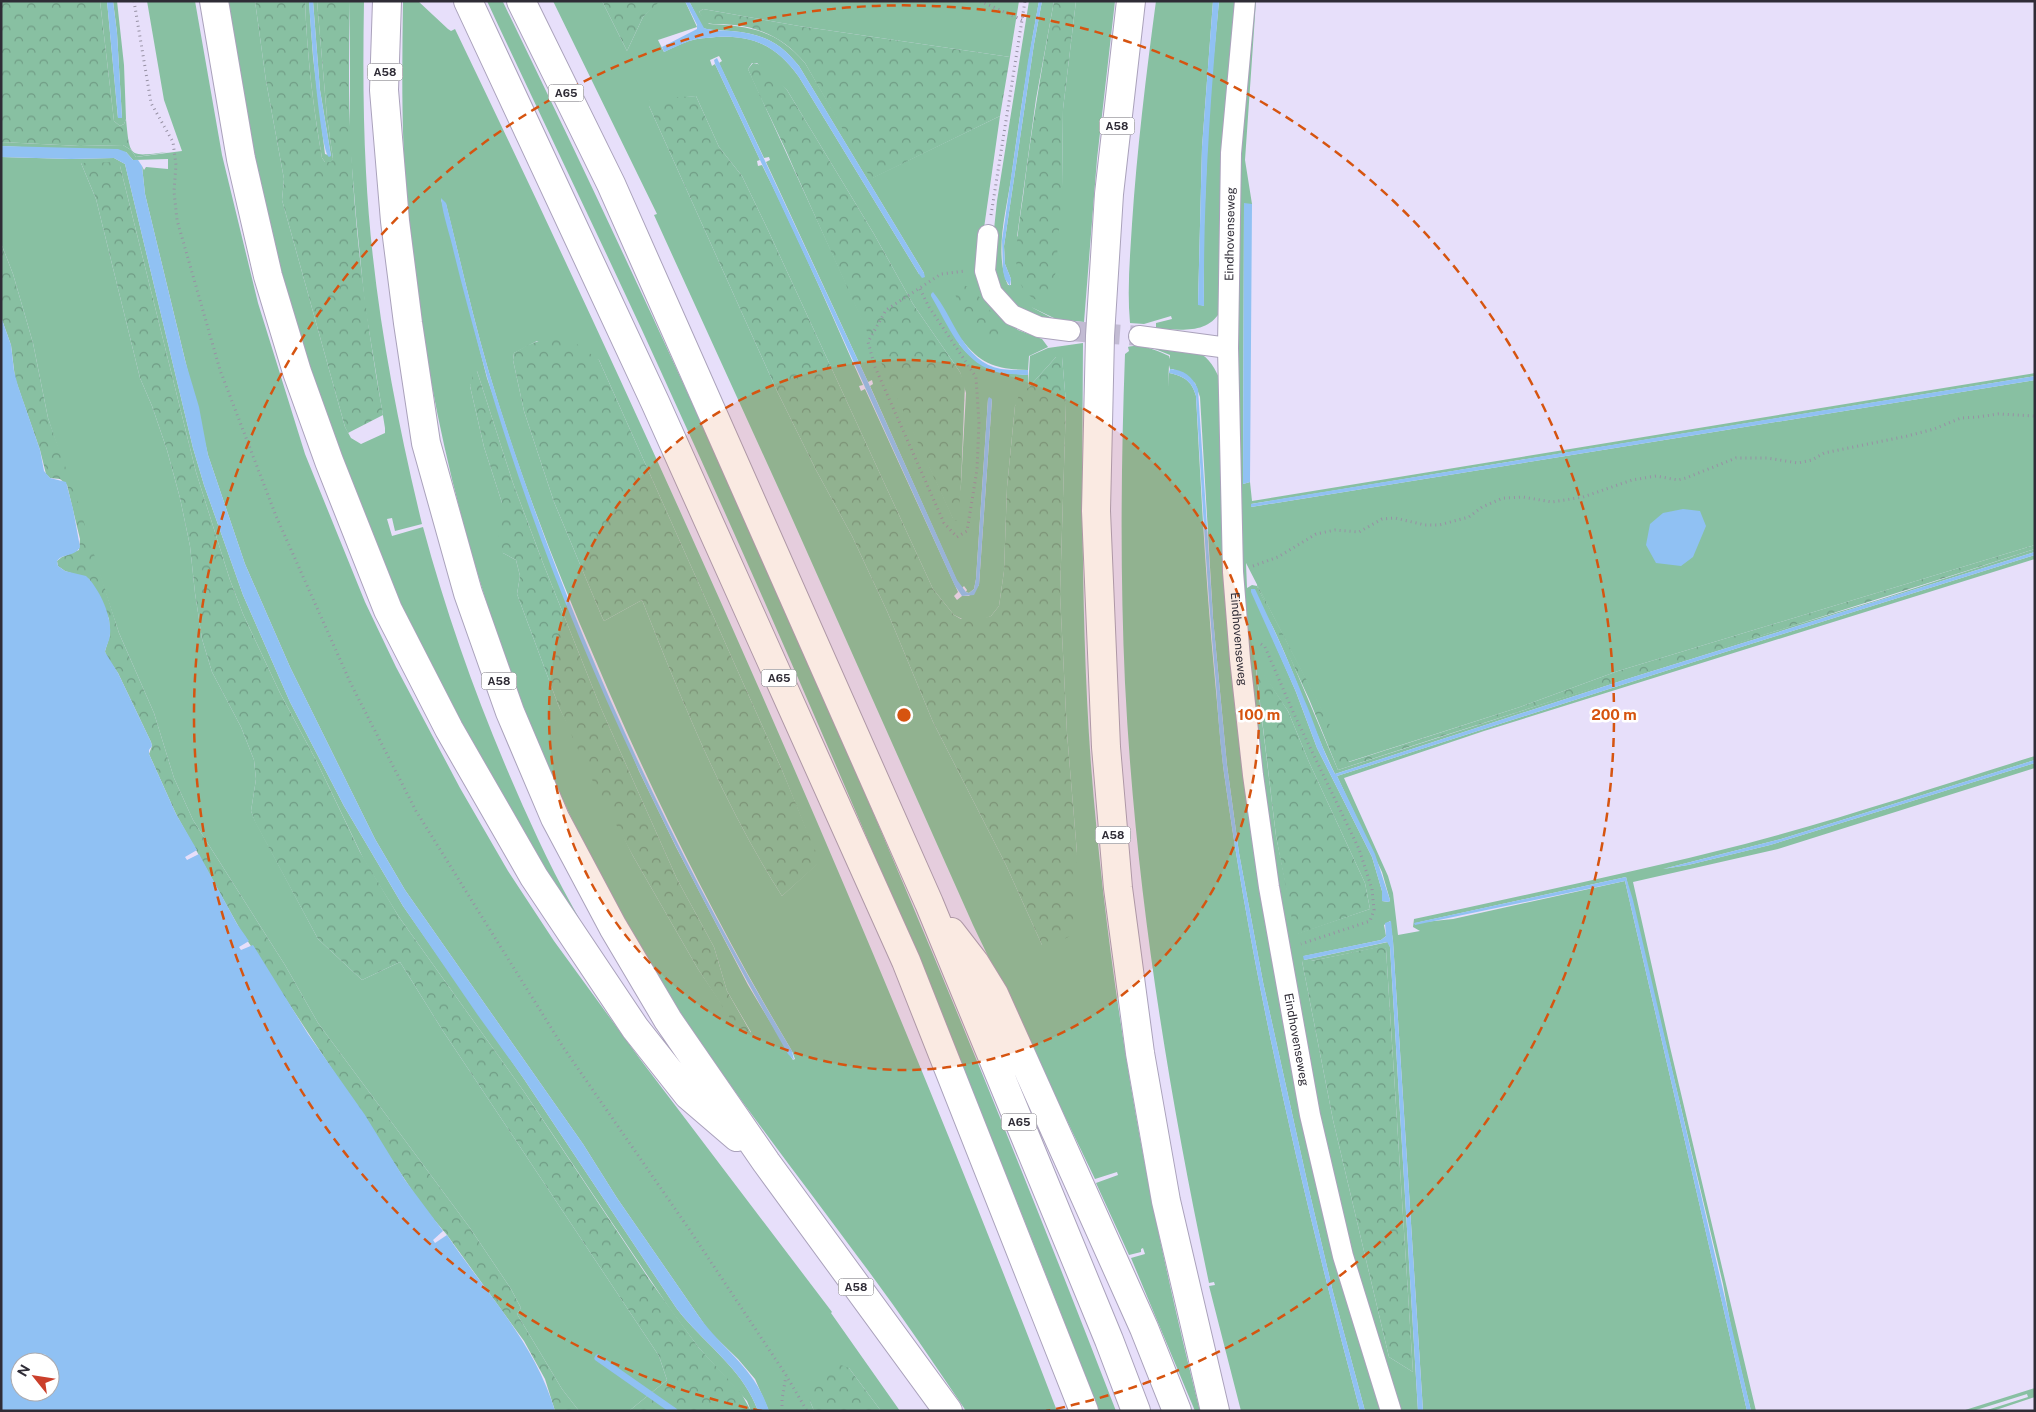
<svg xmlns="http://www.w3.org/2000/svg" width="2036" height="1412" font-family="'Public Sans',sans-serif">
<defs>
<pattern id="forest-crowns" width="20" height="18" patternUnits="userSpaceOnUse" patternTransform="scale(1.25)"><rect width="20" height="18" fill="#88c0a2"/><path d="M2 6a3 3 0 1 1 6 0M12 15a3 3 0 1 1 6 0" fill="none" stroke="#709c85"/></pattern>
</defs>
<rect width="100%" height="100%" fill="#e7dffa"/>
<path fill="#88c0a2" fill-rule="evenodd" d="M 100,1 L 107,1 L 118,118 L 122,118 L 117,33 L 113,1 L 117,1 L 124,65 L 126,119 L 124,124 L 120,126 L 114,121 Z
M 147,1 L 195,1 L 222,155 L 258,303 L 305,454 L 365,602 L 396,667 L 460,788 L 508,871 L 554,941 L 640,1059 L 832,1312 L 831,1313 L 900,1411 L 881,1411 L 849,1368 L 810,1401 L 814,1411 L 769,1411 L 755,1379 L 738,1359 L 709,1331 L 700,1318 L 617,1198 L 583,1144 L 405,890 L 375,839 L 290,667 L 245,564 L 208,455 L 145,194 L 142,166 L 144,170 L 146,167 L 168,169 L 168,159 L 133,160 L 126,152 L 1,146 L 1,142 L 80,146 L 123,145 L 131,150 L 136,157 L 182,151 L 164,100 Z
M 222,1 L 255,1 L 266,81 L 284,179 L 282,200 L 345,427 L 351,438 L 361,444 L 385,433 L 385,428 L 365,306 L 356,216 L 350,144 L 350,1 L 364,1 C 363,58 363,115 366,172 C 372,291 394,408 422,524 L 395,531 L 392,518 L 387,519 L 392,536 L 423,527 C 452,635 491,738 538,839 C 559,885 585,928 609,972 L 583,938 L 411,641 L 283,300 Z
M 305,1 L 309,1 L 313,57 L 325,154 L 331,156 L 320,90 L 313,1 L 317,1 L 327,117 L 333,159 L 332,162 L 325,162 L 322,158 C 313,106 307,54 305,1 Z
M 403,1 L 418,1 L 448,29 L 451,31 L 455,29 C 673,482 877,942 1057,1411 L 966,1411 C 931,1359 896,1307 858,1257 C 790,1165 719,1075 658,978 C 516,747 432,481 408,212 C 401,142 402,72 403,1 ZM 441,199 L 446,204 C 460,259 472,314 488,369 C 517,468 554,565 595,659 C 652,794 717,925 792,1051 L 795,1059 L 793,1060 L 748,985 L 676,847 L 639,771 L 552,567 L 487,378 ZM 537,341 L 599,360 L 782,770 L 819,862 L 782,896 C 723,804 682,701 642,600 L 604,621 L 602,617 L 554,502 L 524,411 L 513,360 L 514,353 ZM 477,371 L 513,483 L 543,563 L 600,706 L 677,879 L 714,947 L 727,991 L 751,1032 L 744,1037 L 698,969 L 633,856 L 559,707 L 517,594 L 520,576 L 516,560 L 503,553 L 502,503 L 484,447 L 470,386 Z
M 487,1 L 503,2 C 727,462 932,933 1116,1411 L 1099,1411 C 968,1072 828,737 677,407 C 616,271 550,137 487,1 Z
M 553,1 L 602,1 L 627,51 L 643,17 L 658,1 L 685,1 L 697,27 L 658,40 L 664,52 C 672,48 680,44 689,41 C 698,38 707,38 716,37 C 754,35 777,46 799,77 L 919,274 L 924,273 L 799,66 C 779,41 762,34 731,31 C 722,30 712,31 703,28 L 689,1 L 1019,1 L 1010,57 L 799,26 L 703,9 L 699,12 L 709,24 C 750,26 777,30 805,63 L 872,178 L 1000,116 L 981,249 L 1004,320 L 1018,330 L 1042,339 L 1048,347 L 1029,356 L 1028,370 C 998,369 982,366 962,340 L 959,344 C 980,370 997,372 1028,375 L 1028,387 L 1030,356 L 1048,348 L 1083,343 C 1082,484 1081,625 1091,765 C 1108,984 1146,1199 1200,1411 L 1195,1411 L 1131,1258 L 1145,1254 L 1143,1248 L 1141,1249 L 1141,1252 L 1129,1255 L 1096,1183 L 1118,1175 L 1117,1172 L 1095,1179 L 973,925 L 787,507 L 654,215 L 657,214 ZM 719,56 L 722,61 L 719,63 L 764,158 L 769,157 L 770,160 L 766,162 L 868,382 L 872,380 L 873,384 L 870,386 L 957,581 L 962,588 L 964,586 L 967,590 L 966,592 L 969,593 L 974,589 L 976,579 L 988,399 L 992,399 L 979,585 L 969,596 L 962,596 L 957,600 L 954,596 L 958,592 L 865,389 L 861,391 L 859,386 L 863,385 C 830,311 798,237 762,165 L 758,166 L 757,161 L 760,160 L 715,64 L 712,66 L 710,60 ZM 752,63 L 757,63 L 787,90 L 874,234 L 913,304 L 960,372 L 966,393 L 961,484 L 956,520 L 953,518 L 748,69 ZM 696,96 L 719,147 L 742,176 L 768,230 L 933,589 L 954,615 L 962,619 L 984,619 L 991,616 L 999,606 L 1004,571 L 1007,487 L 1015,406 L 1029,387 L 1056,357 L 1062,357 L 1066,403 L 1060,594 L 1067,733 L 1077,853 L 1042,945 L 1006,865 L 933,722 L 887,611 L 852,536 L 816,470 L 777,391 L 649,106 L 649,101 Z
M 1029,1 L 1039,1 C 1028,60 1019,120 1011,179 C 1006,212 994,254 1008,285 L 1011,285 L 1011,279 L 1005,264 L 1004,246 L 1034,44 L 1042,1 L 1054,1 L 1036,99 L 1017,237 L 1062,187 L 1063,109 L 1076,1 L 1115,1 L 1097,159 L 1084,322 L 1056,319 L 1031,307 L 1054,319 L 1052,324 L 1005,303 L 994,282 L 992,248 L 997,201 Z
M 1156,1 L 1213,1 L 1202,147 L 1198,304 L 1204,306 L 1204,226 L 1209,106 L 1219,1 L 1237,1 L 1220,312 C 1206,335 1180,329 1156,329 L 1156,323 L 1172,319 L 1171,316 L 1144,324 L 1130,323 C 1127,290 1130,257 1132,224 C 1137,150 1146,75 1156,1 Z
M 1249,1 L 1256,1 L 1245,160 L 1252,204 L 1244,204 L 1243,460 L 1243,484 L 1250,482 L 1252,501 L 2035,373 L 2035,376 L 1251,504 L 1251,507 L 2035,380 L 2035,545 L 1618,671 L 1520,707 L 1348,762 L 1246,563 L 1247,588 L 1252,585 L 1257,586 L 1280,633 L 1338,770 L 1673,662 L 1878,600 L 2035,549 L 2035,552 L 1627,679 L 1335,774 C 1313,729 1298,681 1277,636 C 1270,620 1260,605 1251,589 L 1296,692 L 1317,748 L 1372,857 L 1382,891 L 1382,901 L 1389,902 L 1390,900 L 1382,872 L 1337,776 L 1687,664 L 2035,555 L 2035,559 L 1484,731 L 1344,778 L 1388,876 L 1393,893 L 1398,935 L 1420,931 L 1413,927 L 1414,919 C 1524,895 1635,872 1745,844 C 1843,818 1939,786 2035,756 L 2035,760 L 1781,839 L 1663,869 L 1688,865 L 1770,845 L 2035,763 L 2035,768 L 1778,849 L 1633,882 L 1670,1047 L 1756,1411 L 1751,1411 L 1732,1332 L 1723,1284 L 1626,877 L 1415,923 L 1453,919 L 1625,881 L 1747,1411 L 1423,1411 L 1393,941 L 1390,921 L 1384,925 L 1386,936 L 1381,940 L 1304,956 L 1304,960 L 1388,942 L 1390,947 L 1418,1411 L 1391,1411 L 1377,1360 L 1322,1126 L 1294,991 L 1256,748 L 1235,471 L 1238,136 ZM 1255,662 L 1288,711 L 1309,762 L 1365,883 L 1370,909 L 1296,934 L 1276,836 ZM 1380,947 L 1386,949 L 1413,1372 L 1389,1357 L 1333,1120 L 1302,961 L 1311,961 Z
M 1,157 L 71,159 L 114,158 L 125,164 L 193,448 L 204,485 L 243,595 L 290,702 L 344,806 L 403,906 L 524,1079 L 667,1294 C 673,1303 680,1314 688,1322 C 713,1350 745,1374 758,1411 L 751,1411 L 747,1401 L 699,1348 L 670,1309 L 525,1093 L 399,917 L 364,860 L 317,762 L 280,693 L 243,614 L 230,580 L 196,472 L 120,166 L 81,163 L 96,199 L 140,378 L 152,406 L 167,450 L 180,498 L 190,546 L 195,593 L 202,639 L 212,672 L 241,727 L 254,760 L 256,779 L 251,811 L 255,821 L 318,939 L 362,980 L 400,962 L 443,1031 L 659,1356 L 667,1380 L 629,1411 L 579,1411 L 562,1389 L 517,1314 L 521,1308 L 511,1289 L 470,1228 L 318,1023 L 285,965 L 193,820 L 174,778 L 154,713 L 119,633 L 48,418 L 33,343 L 13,274 L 1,243 Z
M 1156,343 C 1189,350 1206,345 1220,380 L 1237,684 L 1367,1363 L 1380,1411 L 1365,1411 L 1333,1292 L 1309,1190 L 1263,982 L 1239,853 L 1227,765 L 1213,618 L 1200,397 L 1195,383 L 1173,369 L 1170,369 L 1169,365 L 1168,387 L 1169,373 C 1184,376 1192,381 1196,396 C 1201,491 1206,586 1215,680 C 1218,711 1220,742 1224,773 C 1254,988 1304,1201 1360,1411 L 1241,1411 L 1209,1286 L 1215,1285 L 1214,1282 L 1209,1283 C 1167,1085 1135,885 1125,683 C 1120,573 1121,463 1125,354 L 1129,351 L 1128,347 C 1139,343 1159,351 1169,356 L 1170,359 L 1170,355 L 1155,349 Z
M 2035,1388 L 2035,1397 L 1993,1411 L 1984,1411 L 2028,1397 L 2027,1394 L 1973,1411 L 1962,1411 Z"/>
<path fill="url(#forest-crowns)" d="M 1,1 L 100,1 L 114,121 L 120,126 L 124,124 L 126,119 C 130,160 129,156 169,152 L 136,157 L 131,150 L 123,145 L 80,146 L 1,142 Z
M 255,1 L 305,1 C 307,54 313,106 322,158 L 325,162 L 331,162 L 333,159 L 327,117 L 317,1 L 350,1 C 349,49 348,97 351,145 C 355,236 367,326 383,415 L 348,433 L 345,427 L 282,200 L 284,179 L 266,81 Z
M 602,1 L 658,1 L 659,2 L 643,17 L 627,51 Z
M 1054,1 L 1076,1 L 1063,109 L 1062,187 L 1056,271 L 1050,293 L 1043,302 C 1031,300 1021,289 1018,277 C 1013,258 1020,217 1023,197 C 1031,131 1042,66 1054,1 Z
M 703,9 L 799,26 L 1010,57 L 1000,116 L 871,179 L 805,63 C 786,40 763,28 734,25 C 725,24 715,25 706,23 L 699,12 Z
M 753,63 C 767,64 778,80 787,90 L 874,234 L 913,304 L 960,372 L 965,384 L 961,484 L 958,519 L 956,521 L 953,519 C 899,402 846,286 794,169 C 780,135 762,103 748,69 Z
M 696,96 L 719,147 L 742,176 L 768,230 L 933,589 L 954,615 L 961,619 L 984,618 L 991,616 L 999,606 L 1004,571 L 1007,487 L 1015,406 L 1019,395 L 1029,387 L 1056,357 L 1060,355 L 1062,357 L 1066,403 L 1060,594 L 1067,733 L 1077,853 L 1075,927 L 1072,935 L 1049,947 L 1042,945 L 1006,865 L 933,722 L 887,611 L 852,536 L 816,470 L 777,391 L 649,106 L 649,101 L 651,99 Z
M 114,162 L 117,163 L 120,166 L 196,472 L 230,580 L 243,614 L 280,693 L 317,762 L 360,852 L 399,917 L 525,1093 L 651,1282 L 699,1348 L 741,1393 L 751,1411 L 629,1411 L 667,1380 L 659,1356 L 443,1031 L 400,962 L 362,980 L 318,939 L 255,822 L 251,811 L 256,779 L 254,760 L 241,727 L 212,672 L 202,639 L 195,593 L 190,546 L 180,498 L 167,450 L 152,406 L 140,378 L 96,199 L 81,163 Z
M 1,243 L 13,274 L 33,343 L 48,418 L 75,494 L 119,633 L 154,713 L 174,778 L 193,820 L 285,965 L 318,1023 L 470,1228 L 511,1289 L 521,1308 L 517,1314 L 562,1389 L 579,1411 L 555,1411 L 545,1379 L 524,1341 L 447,1235 L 421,1204 L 241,931 L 176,814 L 149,754 L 152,746 L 151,742 L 118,673 L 106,656 L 105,651 L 110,635 L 109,619 L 100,598 L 89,579 L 65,571 L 58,566 L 57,561 L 62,557 L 79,550 L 80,539 L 67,485 L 60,479 L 50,478 L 46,474 L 40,450 L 15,378 L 11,345 L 1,317 Z
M 963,285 C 977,287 1009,332 1000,344 C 974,338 968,318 956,297 L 955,293 Z
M 548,339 L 574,342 L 599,360 L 782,770 L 820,862 L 782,896 C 723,804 682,701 642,600 L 604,621 L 602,617 L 554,502 L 524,411 L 513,360 L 514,353 C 525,346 535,341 548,339 Z
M 477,371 L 513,483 L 543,563 L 600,706 L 677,879 L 714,947 L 727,991 L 751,1033 L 743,1038 L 698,969 L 633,856 L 589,774 L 559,707 L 517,594 L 520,576 L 516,560 L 503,553 L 498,537 L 502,503 L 484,447 L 470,386 L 474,372 Z
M 2035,545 L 2035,549 C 1803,624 1569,694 1338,770 L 1309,699 L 1257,586 L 1257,584 L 1349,762 L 1520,707 L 1618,671 Z
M 1255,660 L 1288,711 L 1309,762 L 1365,883 L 1370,909 L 1295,935 L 1276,836 Z
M 1383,946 L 1386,949 L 1413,1372 L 1389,1357 L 1333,1120 L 1302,961 L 1311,961 Z
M 833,1362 L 849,1368 L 881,1411 L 814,1411 L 810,1401 L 809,1384 L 814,1377 Z"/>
<path fill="#90c1f3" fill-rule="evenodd" d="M 107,1 L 113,1 L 117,33 L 122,118 L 118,118 Z
M 309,1 L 313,1 L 320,90 L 331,156 L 329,157 C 320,151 310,21 309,1 Z
M 685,1 L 689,1 L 704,28 C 712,31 722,30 731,31 C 762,34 779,41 799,66 L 924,273 L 925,277 L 922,278 L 919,274 L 799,77 C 777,47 755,35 716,37 C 707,38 698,38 689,41 C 681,44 673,48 664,52 L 662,47 L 697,29 L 697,25 Z
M 1039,1 L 1042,1 L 1034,44 L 1004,246 L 1005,264 L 1011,279 L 1010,286 L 1005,279 L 1003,271 L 1002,240 L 1028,61 Z
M 1213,1 L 1219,1 C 1210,103 1203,204 1204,306 L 1198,305 L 1202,147 Z
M 717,58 L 868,382 L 957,580 L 966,592 L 969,593 L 974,589 L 976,579 L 988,399 L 989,397 L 992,399 L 979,585 L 974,595 L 962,596 L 955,586 L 826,301 L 715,64 L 714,60 Z
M 1,146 L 118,149 L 126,152 L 133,160 L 138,160 L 142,166 L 145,194 L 185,360 L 199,407 L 208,455 L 245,564 L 290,667 L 375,839 L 405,890 L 583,1144 L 617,1198 L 700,1318 C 725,1352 755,1368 769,1411 L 758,1411 C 745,1374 713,1350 688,1322 C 680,1314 673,1303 667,1294 L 524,1079 L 477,1014 L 403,906 L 344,806 L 290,702 L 243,595 L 204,485 L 193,448 L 125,164 L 114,158 L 71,159 L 1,157 Z
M 441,198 L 446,203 C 460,259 472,314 488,369 C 560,607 664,838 792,1051 L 794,1060 L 788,1054 C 661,832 548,598 480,352 C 471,319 462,286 454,253 C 450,235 443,216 441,198 Z
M 1244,203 L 1252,204 L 1250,482 L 1243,484 Z
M 933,292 C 954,317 963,362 1001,369 C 1010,370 1020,370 1028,370 L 1028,375 C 1017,374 1004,375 994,371 C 961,361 947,323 931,296 L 931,294 Z
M 1,317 L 11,345 L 14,371 L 18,386 L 40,450 L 44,471 L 50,478 L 66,482 L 73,509 L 80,547 C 75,557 63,553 57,561 L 58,566 L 65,571 L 86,576 C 99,588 112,616 110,634 C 110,640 106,646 105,652 L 118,673 L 151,742 L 152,746 L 149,750 L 149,754 L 176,814 L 197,850 L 185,857 L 187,860 L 199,854 L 237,924 L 249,941 L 239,947 L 241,950 L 253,945 L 308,1034 L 365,1115 L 405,1180 L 443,1231 L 433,1240 L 435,1243 L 447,1235 C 486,1293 535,1343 555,1411 L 1,1411 ZM 20,1362 L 50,1362 L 50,1392 L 20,1392 Z
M 1170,369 C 1184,370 1192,376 1198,389 L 1213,618 L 1227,765 L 1239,853 L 1263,982 L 1309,1190 L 1333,1292 L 1365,1411 L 1360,1411 C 1304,1201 1254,988 1224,773 C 1220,744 1218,715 1216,685 C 1207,589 1202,493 1196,396 C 1192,381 1184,376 1169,373 Z
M 2035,376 L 2035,380 L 1251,507 L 1251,504 L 1286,498 Z
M 1683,509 L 1700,511 L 1706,526 L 1693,557 L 1681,566 L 1656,563 L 1646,545 L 1650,524 L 1663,513 Z
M 2035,552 L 2035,555 L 1687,664 L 1337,776 L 1375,854 L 1390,900 L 1389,902 L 1382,901 L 1382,891 L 1372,857 L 1317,748 L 1296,692 L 1251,592 L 1251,589 L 1255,589 C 1272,625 1289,662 1304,699 C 1315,724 1322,750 1335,774 L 1627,679 Z
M 2035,760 L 2035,763 L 1770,845 L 1688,865 L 1663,869 L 1781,839 Z
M 1626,877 L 1633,900 L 1751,1411 L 1747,1411 L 1625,881 L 1415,925 L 1414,923 Z
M 1391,921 L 1393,941 L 1423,1411 L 1418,1411 L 1390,947 L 1387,942 L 1304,960 L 1303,956 L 1381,940 L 1386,936 L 1385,923 Z"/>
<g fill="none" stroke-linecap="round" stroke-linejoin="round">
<path stroke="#90c1f3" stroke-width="7" d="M 598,1358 L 674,1411"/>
<path stroke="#c2bbd3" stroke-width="20" stroke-dasharray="20 10" stroke-linecap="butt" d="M 1070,331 L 1139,336"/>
<defs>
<g id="street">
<path id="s1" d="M 1245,1 L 1231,153 L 1228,348 L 1233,572 L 1240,659 L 1253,775 L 1269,887 L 1310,1115 L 1343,1256 L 1391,1411"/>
<path d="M 988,235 L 985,271 L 992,293 L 1012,315 L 1039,327 L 1070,331"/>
<path d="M 1139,336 L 1228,348"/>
</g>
<path id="highway" d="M 214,1 L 241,159 L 268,276 L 297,372 L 329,461 L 388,610 L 449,729 L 534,877 L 635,1028 L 688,1095 L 737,1137
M 387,1 L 384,90 L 395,221 L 408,323 L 426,443 L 468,593 L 510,712 L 555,818 L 613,927 L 668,1020 L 766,1162 L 948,1411
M 468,1 L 655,402 L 906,961 L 1084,1411
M 521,1 L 611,184 L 929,903 L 1109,1340 L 1136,1411
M 1131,1 L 1109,194 L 1100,336 L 1096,511 L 1106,747 L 1118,888 L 1140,1053 L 1166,1201 L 1215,1411
M 951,932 L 975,963 L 994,994 L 1144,1328 L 1177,1411"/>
</defs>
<use href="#street" stroke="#aaa2bb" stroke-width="22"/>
<use href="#highway" stroke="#aaa2bb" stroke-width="30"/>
<path stroke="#9791a4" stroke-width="3" stroke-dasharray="1 4" stroke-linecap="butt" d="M 134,1 L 151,103 L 173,142 L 176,165 L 174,191 L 177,220 L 220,370 L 276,516 L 351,684 L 416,811 L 563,1047 L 689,1229 L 786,1375 L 807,1411
M 980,1 L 1022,20
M 991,215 L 1025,1
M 920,289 L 929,307 L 976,377 L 979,423 L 977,470 L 967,531 L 957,537 L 944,523 L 875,367 L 868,342 L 886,310 L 941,274 L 965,271
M 1253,566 L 1278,557 L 1316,534 L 1335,530 L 1359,532 L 1382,519 L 1395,518 L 1425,525 L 1439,525 L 1469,517 L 1482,507 L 1503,498 L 1523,497 L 1552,502 L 1583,497 L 1632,480 L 1656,476 L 1678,480 L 1686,478 L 1736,458 L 1767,458 L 1798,463 L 1812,460 L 1824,453 L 1907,436 L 1934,429 L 1961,418 L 1978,417 L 1998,414 L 2035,416
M 1261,644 L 1265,647 L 1294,714 L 1359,849 L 1372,889 L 1374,910 L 1370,921 L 1301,944
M 782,1411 L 782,1399 L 786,1376"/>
<use href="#street" stroke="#fff" stroke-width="20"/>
<use href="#highway" stroke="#fff" stroke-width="28"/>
</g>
<circle cx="904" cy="715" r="355" fill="#d65410" fill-opacity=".12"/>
<g fill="none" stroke="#d65410" stroke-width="2.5" stroke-dasharray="9 6">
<circle cx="904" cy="715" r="355"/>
<path d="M762 1411A710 710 0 1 1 1046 1411"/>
</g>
<g text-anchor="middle" stroke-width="5" stroke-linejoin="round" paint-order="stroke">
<g fill="#fff" stroke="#6d6b72" stroke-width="1">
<rect x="367.5" y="63.5" width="35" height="17" rx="4"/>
<rect x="548.5" y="84.5" width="35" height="17" rx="4"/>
<rect x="1099.5" y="117.5" width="35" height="17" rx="4"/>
<rect x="761.5" y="669.5" width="35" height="17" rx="4"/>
<rect x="481.5" y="672.5" width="35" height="17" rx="4"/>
<rect x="1095.5" y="826.5" width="35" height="17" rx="4"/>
<rect x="1001.5" y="1113.5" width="35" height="17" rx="4"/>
<rect x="838.5" y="1278.5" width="35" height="17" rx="4"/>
</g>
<g font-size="11" font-weight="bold" fill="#2f2c36">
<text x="385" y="76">A58</text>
<text x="566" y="97">A65</text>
<text x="1117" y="130">A58</text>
<text x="779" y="682">A65</text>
<text x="499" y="685">A58</text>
<text x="1113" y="839">A58</text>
<text x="1019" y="1126">A65</text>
<text x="856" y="1291">A58</text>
</g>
<g font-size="12" fill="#2f2c36" stroke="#fff">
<text transform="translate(1230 234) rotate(-89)" y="4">Eindhovenseweg</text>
<text dy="4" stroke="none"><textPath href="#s1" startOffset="639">Eindhovenseweg</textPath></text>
<text dy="4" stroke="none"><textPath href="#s1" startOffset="1044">Eindhovenseweg</textPath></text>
</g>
</g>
<circle cx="904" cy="715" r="8" fill="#d65410" stroke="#fff" stroke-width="2.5"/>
<g font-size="15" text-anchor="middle" font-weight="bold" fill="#d65410" stroke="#fff" stroke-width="5" stroke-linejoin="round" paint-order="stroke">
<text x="1259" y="720">100 m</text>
<text x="1614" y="720">200 m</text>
</g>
<rect width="2036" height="1412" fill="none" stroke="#2f2c36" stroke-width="5"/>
<g transform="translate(35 1377) rotate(300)"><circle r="24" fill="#ffffff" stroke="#acabaf"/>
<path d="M0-4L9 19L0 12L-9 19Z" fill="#cb3f2b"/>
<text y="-8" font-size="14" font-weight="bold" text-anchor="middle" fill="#2f2c36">N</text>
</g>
</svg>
